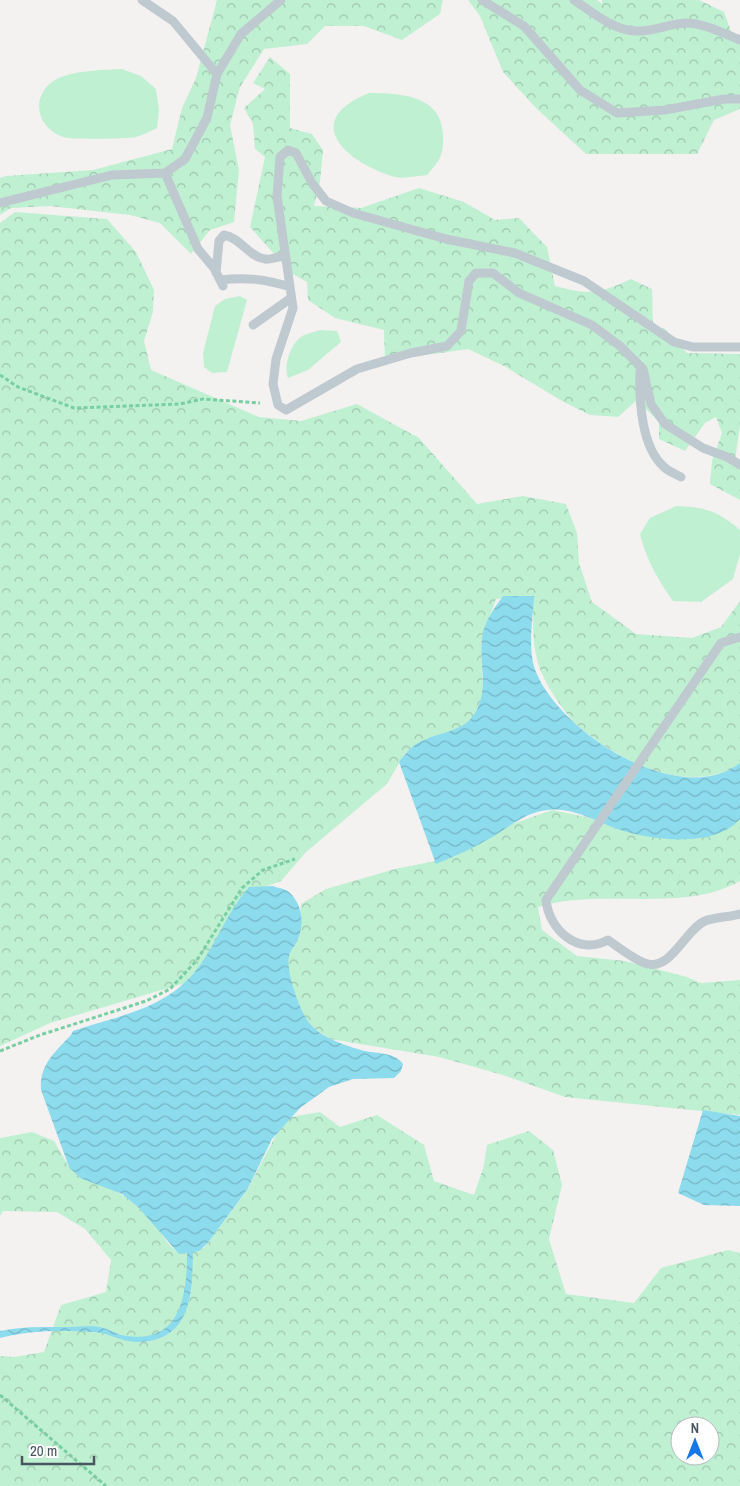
<svg xmlns="http://www.w3.org/2000/svg" width="740" height="1486" font-family="'Archivo Narrow',sans-serif">
<defs>
<pattern id="forest-crowns" width="20" height="18" patternUnits="userSpaceOnUse" patternTransform="scale(1.25)"><rect width="20" height="18" fill="#c0f0d2"/><path d="M2 6a3 3 0 1 1 6 0M12 15a3 3 0 1 1 6 0" fill="none" stroke="#9ec5ae"/></pattern>
<pattern id="water-waves" width="16" height="10" patternUnits="userSpaceOnUse" patternTransform="scale(1.25)"><rect width="16" height="10" fill="#8ddcee"/><path d="M0 5q4-4 8 0t8 0" fill="none" stroke="#75b5c4"/></pattern>
</defs>
<rect width="100%" height="100%" fill="#f4f1f1"/>
<path fill="#c0f0d2" d="M 122,69 L 141,76 L 156,89 L 159,110 L 157,128 C 150,131 143,135 136,137 C 125,139 72,140 63,137 C 30,125 32,86 64,76 C 82,70 104,70 122,69 Z
M 369,93 C 400,93 441,95 443,134 C 444,155 440,160 427,175 C 417,176 404,179 395,177 C 348,163 298,122 369,93 Z
M 240,296 L 247,300 L 227,372 L 212,373 L 204,367 L 203,353 L 215,306 L 225,299 Z
M 320,330 L 337,331 L 341,342 L 308,370 L 288,378 C 283,365 291,342 304,335 C 309,333 315,332 320,330 Z
M 676,506 C 705,507 718,511 740,530 L 740,554 L 733,579 L 701,602 L 673,601 C 658,580 646,559 640,534 L 650,518 Z"/>
<path fill="url(#forest-crowns)" fill-rule="evenodd" d="M 217,0 L 443,0 L 440,14 L 402,40 L 364,26 L 325,26 L 307,44 L 264,49 L 240,87 L 230,125 L 239,170 L 234,222 L 210,230 L 191,254 L 160,223 L 130,215 L 50,206 L 11,208 L 0,215 L 0,178 L 6,176 L 93,170 L 172,149 L 182,108 L 196,78 Z
M 468,0 L 597,0 L 602,4 L 602,0 L 699,0 L 724,12 L 732,34 L 740,35 L 740,109 L 714,120 L 697,154 L 586,154 L 536,108 L 503,72 L 480,16 Z
M 270,57 L 290,74 L 290,128 L 312,134 L 323,150 L 320,182 L 314,206 L 361,208 L 419,188 L 464,202 L 495,220 L 519,218 L 547,247 L 555,286 C 589,295 599,294 631,279 L 652,289 L 653,329 L 664,328 L 687,353 L 740,354 L 740,425 L 735,460 L 740,463 L 740,500 L 710,484 L 712,461 L 722,433 L 716,417 L 705,423 L 685,451 L 659,439 L 659,422 L 637,400 L 618,417 L 590,415 L 562,401 L 504,366 L 468,349 L 385,361 L 384,330 L 335,318 L 308,300 L 307,282 L 291,273 L 250,227 L 265,157 L 255,149 L 253,124 L 244,108 L 265,89 L 253,83 Z
M 15,212 L 107,219 L 136,252 L 154,290 L 153,312 L 144,341 L 151,370 L 259,417 L 301,421 L 357,404 L 419,438 L 477,504 L 523,496 L 566,504 L 577,533 L 579,563 L 592,602 L 636,634 L 692,638 L 721,627 L 740,601 L 740,764 C 688,797 618,761 577,725 C 567,716 550,691 544,678 C 531,653 533,623 533,596 L 496,599 L 481,642 L 483,697 L 468,726 L 405,753 L 387,784 L 306,852 L 281,881 L 254,891 L 189,982 L 50,1023 L 0,1046 L 0,223 Z
M 552,810 L 586,817 L 640,833 L 711,835 L 740,819 L 740,881 C 683,914 600,887 538,907 L 542,930 L 577,956 L 625,961 L 687,977 L 701,983 L 740,980 L 740,1115 L 565,1097 L 503,1075 L 439,1057 L 330,1039 L 305,1023 L 281,966 L 298,938 L 301,904 L 326,889 L 395,869 L 445,859 L 501,828 Z
M 320,1112 L 340,1127 L 377,1115 L 424,1145 L 434,1181 L 474,1195 L 484,1165 L 487,1145 L 529,1131 L 553,1150 L 562,1185 L 549,1239 L 566,1294 L 634,1303 L 661,1268 L 728,1250 L 740,1253 L 740,1486 L 0,1486 L 0,1356 L 14,1357 L 44,1352 L 61,1305 L 106,1292 L 111,1260 L 85,1229 L 57,1212 L 3,1211 L 0,1216 L 0,1138 L 32,1132 L 54,1141 L 69,1167 L 141,1205 L 167,1242 L 176,1251 L 204,1248 L 246,1192 L 285,1118 ZM 680,1426 L 710,1426 L 710,1456 L 680,1456 Z"/>
<path fill="url(#water-waves)" d="M 503,596 L 534,596 C 533,619 527,650 536,672 C 560,732 679,810 740,763 L 740,819 C 714,849 650,840 617,829 C 595,821 572,807 548,810 C 527,812 511,825 494,836 C 475,847 456,856 436,864 L 399,762 C 405,753 414,744 424,740 C 443,731 465,732 476,711 C 490,687 477,658 483,632 C 487,618 495,607 503,596 Z
M 273,886 C 278,888 287,889 290,893 C 303,906 304,924 298,939 C 296,945 290,950 289,956 C 286,972 298,1004 306,1018 C 316,1036 341,1044 361,1050 C 374,1054 394,1051 403,1064 L 401,1071 L 394,1078 L 353,1079 L 329,1087 L 300,1108 L 272,1139 L 247,1190 L 207,1244 L 199,1251 L 193,1252 C 192,1294 192,1342 136,1342 C 120,1341 108,1333 95,1332 C 65,1330 29,1330 0,1338 L 0,1331 C 23,1326 45,1327 69,1327 C 79,1327 90,1325 99,1327 C 107,1328 114,1333 121,1335 C 180,1347 187,1297 187,1253 L 179,1254 L 138,1207 L 122,1194 L 80,1178 L 69,1167 L 41,1090 C 39,1065 55,1052 71,1035 L 73,1031 C 120,1015 169,1009 200,965 C 218,940 228,910 249,887 Z
M 703,1110 L 740,1116 L 740,1206 L 704,1205 L 678,1193 Z"/>
<g fill="none" stroke-linecap="round" stroke-linejoin="round">
<path stroke="#78cfa2" stroke-width="3" stroke-dasharray="4 2.5" stroke-linecap="butt" d="M 0,375 L 18,387 L 74,408 L 180,404 L 203,399 L 260,403
M 0,1051 L 40,1035 L 146,1001 L 170,989 L 197,960 L 242,888 L 263,870 L 295,859
M 0,1395 L 106,1486"/>
<path stroke="#bfc9d0" stroke-width="9" d="M 142,0 L 173,21 L 217,74
M 482,0 L 524,26 L 580,90 L 617,113 L 665,110 L 724,99 L 740,99
M 574,0 C 592,12 613,30 635,31 C 652,32 668,24 685,23 C 704,23 723,33 740,40
M 165,173 L 198,249 L 214,268 L 223,286
M 0,203 L 112,175 L 165,173 L 185,159 L 207,118 L 217,74 L 241,34 L 281,0
M 216,273 L 219,241 L 224,235 C 240,237 250,258 265,259 C 271,260 279,257 285,255
M 220,280 C 245,277 265,279 290,287
M 253,325 L 291,298
M 740,347 L 693,347 L 674,342 L 584,281 L 515,253 L 446,239 L 353,213 L 326,201 L 312,183 L 296,153 L 288,150 L 280,157 L 277,196 L 293,308 L 276,359 L 273,384 L 278,405 L 286,410 L 357,369 L 411,353 L 447,346 L 461,331 L 469,281 L 476,273 L 493,273 L 519,293 L 592,325 L 620,346 L 643,369 L 651,404 L 665,424 L 703,448 L 727,457 L 740,465
M 640,371 C 639,399 641,447 664,467 C 669,472 676,474 681,477
M 740,637 L 721,643 L 546,900 C 549,930 578,956 608,940 C 618,947 637,962 648,964 C 671,970 686,929 705,921 C 715,917 729,917 740,914"/>
</g>
<g transform="translate(695 1441)"><circle r="24" fill="#ffffff" stroke="#b6bbbf"/>
<path d="M0-4L9 19L0 12L-9 19Z" fill="#1777e8"/>
<text y="-8" font-size="14" font-weight="bold" text-anchor="middle" fill="#49555f">N</text>
</g>
<path d="M22 1456v8h72v-8" fill="none" stroke="#49555f" stroke-width="2.5"/>
<text x="30" y="1456" font-size="15" fill="#49555f" stroke="#ffffff" stroke-width="4" paint-order="stroke">20 m</text>
</svg>
